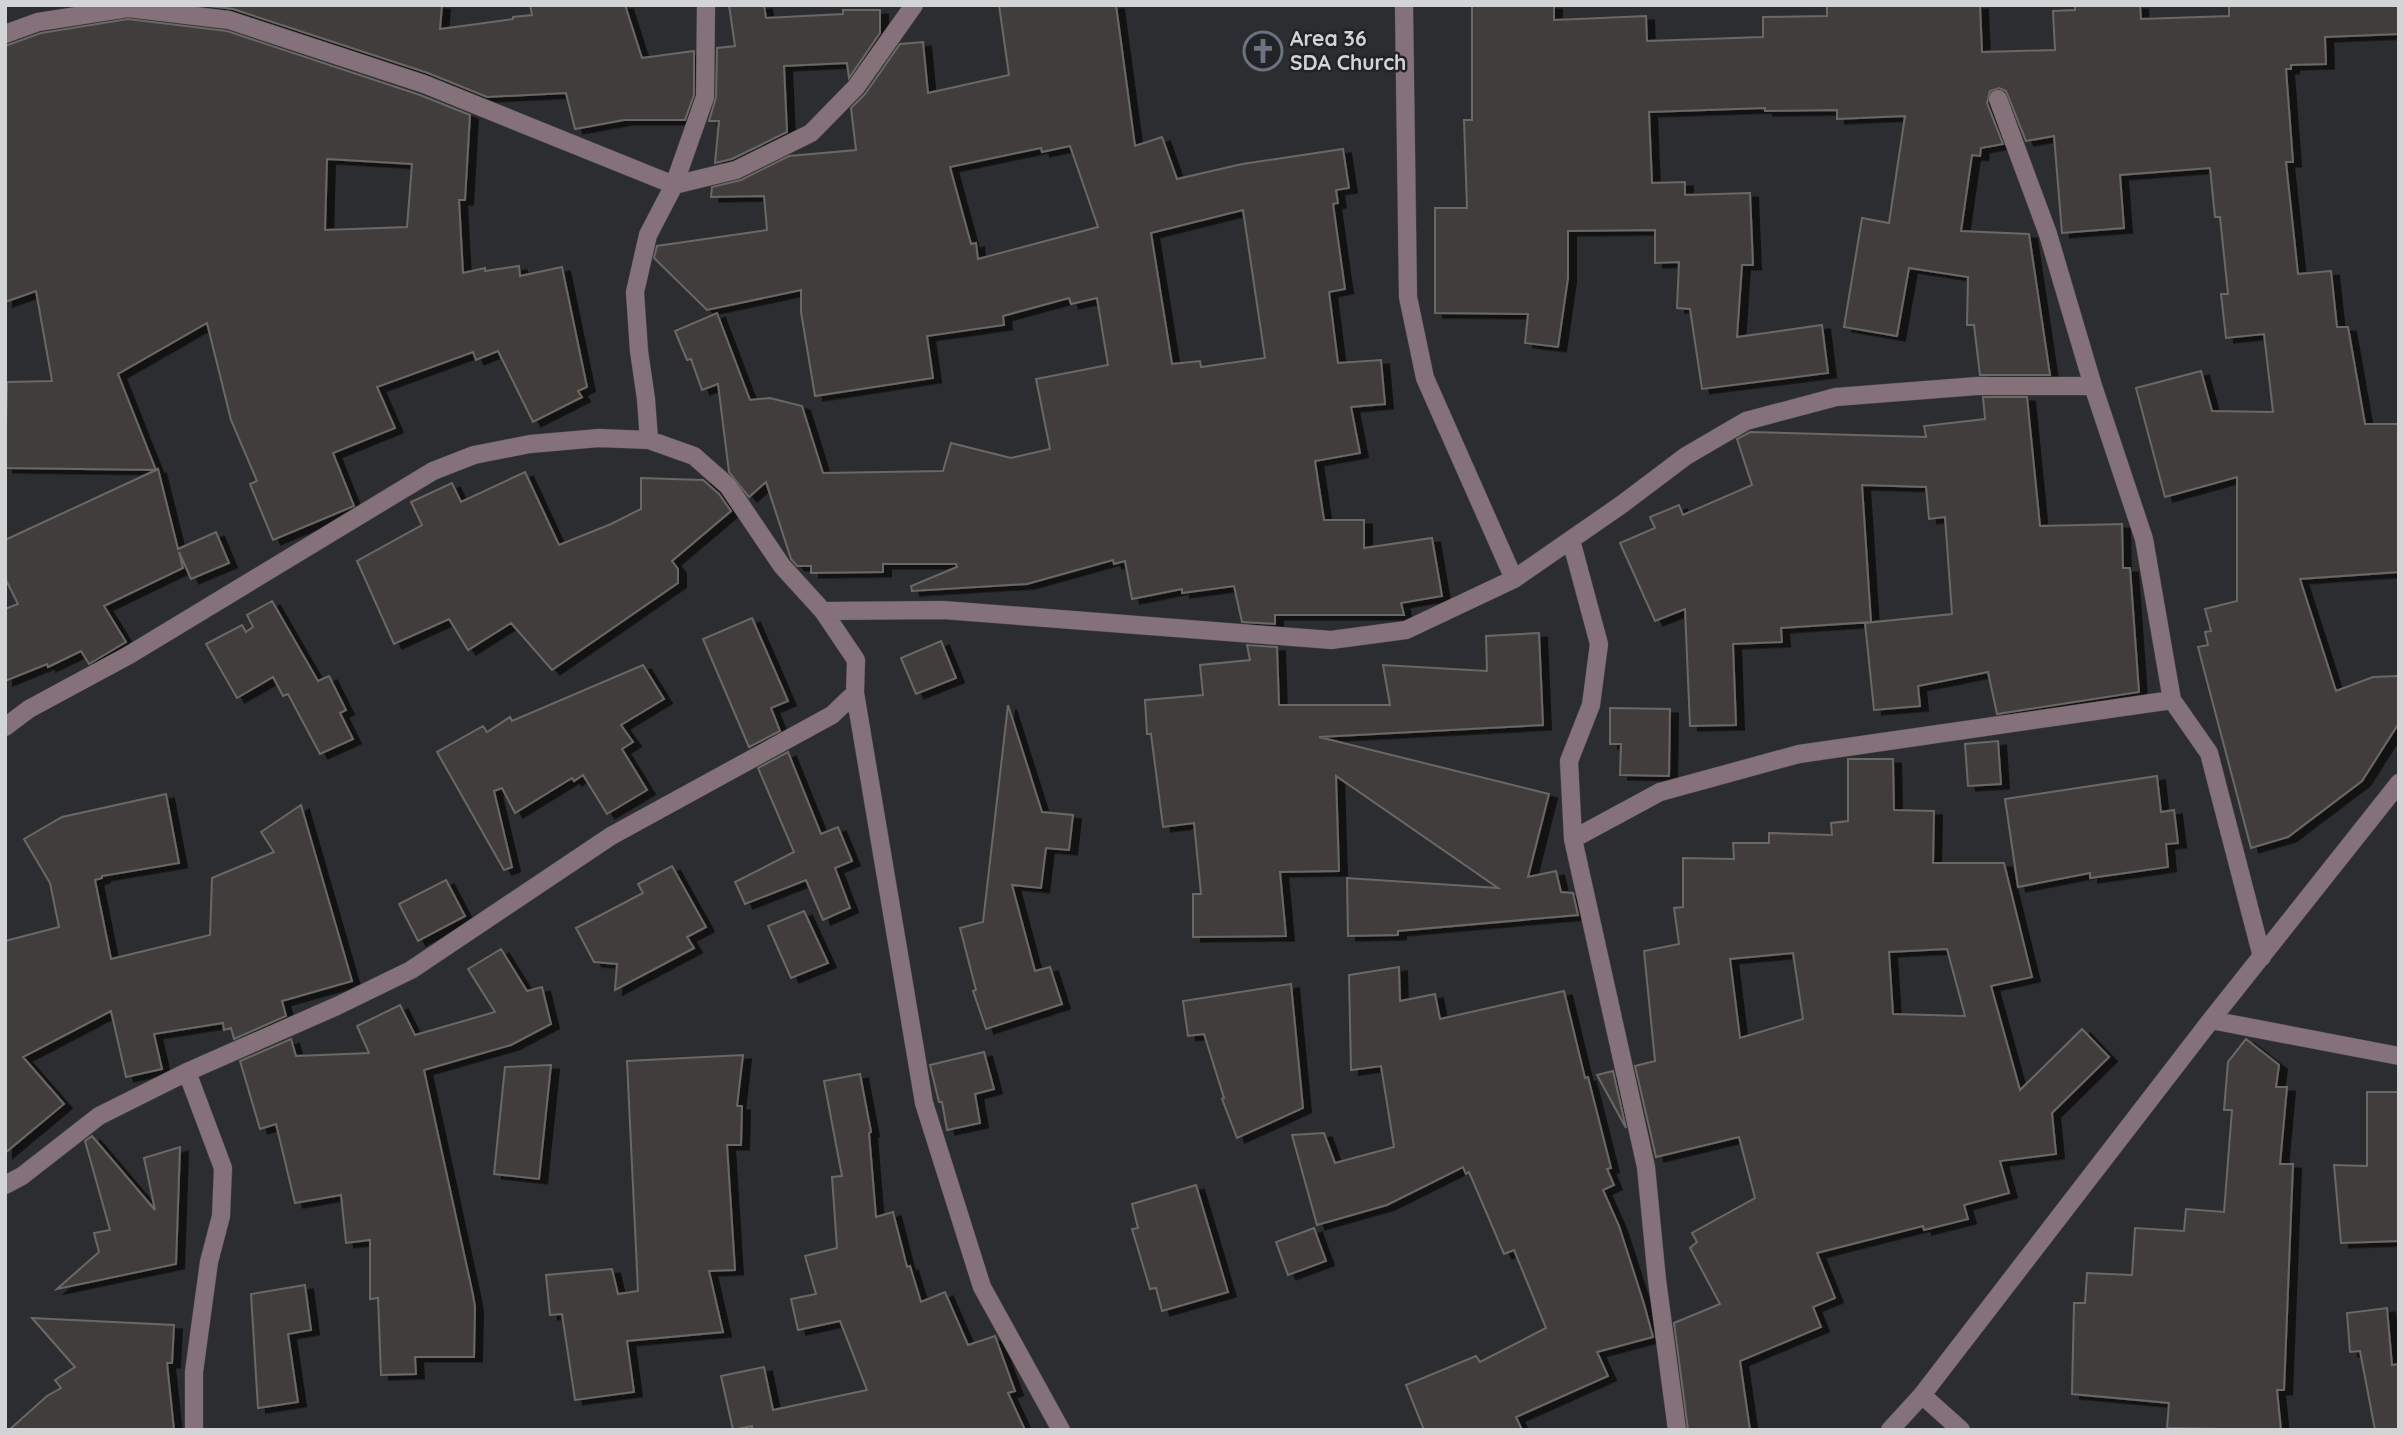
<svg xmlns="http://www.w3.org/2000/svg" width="2404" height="1435" font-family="Quicksand,sans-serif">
<defs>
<filter id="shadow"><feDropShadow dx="8" dy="4.5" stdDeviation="0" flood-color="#0009"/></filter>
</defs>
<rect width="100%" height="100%" fill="#2c2d30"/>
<path fill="#423e3c" stroke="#6b6764" stroke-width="2" fill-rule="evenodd" filter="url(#shadow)" d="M 201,5 L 442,5 L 440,29 L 513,19 L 513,17 L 532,15 L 530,5 L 625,5 L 642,58 L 694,51 L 694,95 L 685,120 L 624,120 L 575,129 L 566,93 L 487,97 L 428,73 L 233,9 Z
M 729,5 L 764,5 L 766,18 L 843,14 L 843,10 L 880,10 L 880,33 L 849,78 L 847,63 L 784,66 L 787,132 L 732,159 L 715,163 L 719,121 L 709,121 L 716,97 L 717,48 L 735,46 Z
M 999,5 L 1116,5 L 1135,146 L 1162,137 L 1177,179 L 1242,164 L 1343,149 L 1349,188 L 1336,190 L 1338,203 L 1333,204 L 1345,289 L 1329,292 L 1338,363 L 1381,360 L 1385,404 L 1351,407 L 1360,453 L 1315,461 L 1324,520 L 1364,520 L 1364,548 L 1432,538 L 1442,596 L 1401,603 L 1404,615 L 1275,615 L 1275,624 L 1242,622 L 1234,586 L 1182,593 L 1182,589 L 1132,599 L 1125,561 L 1114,564 L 1113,560 L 1027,584 L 912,591 L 911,586 L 957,567 L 956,564 L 883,564 L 883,572 L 811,573 L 811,566 L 797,566 L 791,559 L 766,482 L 749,497 L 729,472 L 718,384 L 702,390 L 691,359 L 687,360 L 675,331 L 717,313 L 750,400 L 770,398 L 802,406 L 823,473 L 943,471 L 951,443 L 1011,458 L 1050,449 L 1036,379 L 1108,365 L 1097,298 L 1071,304 L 1069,298 L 1003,316 L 1004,325 L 927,336 L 933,378 L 815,396 L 801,312 L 801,290 L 707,310 L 654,258 L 657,246 L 767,230 L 764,196 L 711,197 L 712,187 L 741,180 L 789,156 L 856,150 L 851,108 L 865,94 L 900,44 L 923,42 L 928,93 L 1009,75 ZM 1070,146 L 1098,227 L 978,259 L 976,243 L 971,244 L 950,167 L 1041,148 L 1042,152 ZM 1243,210 L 1265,358 L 1201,367 L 1200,361 L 1172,364 L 1151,233 Z
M 1472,5 L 1554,5 L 1554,20 L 1646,16 L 1647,41 L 1763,37 L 1763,17 L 1827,16 L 1827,5 L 1980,5 L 1982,52 L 2055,50 L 2053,11 L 2075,10 L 2075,5 L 2140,5 L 2141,19 L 2229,16 L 2229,5 L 2399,5 L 2399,34 L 2325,37 L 2326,64 L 2291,65 L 2291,69 L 2286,69 L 2293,162 L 2286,162 L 2298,274 L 2331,271 L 2337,327 L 2348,327 L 2365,424 L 2399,424 L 2399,572 L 2300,579 L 2336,691 L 2373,677 L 2399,676 L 2399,723 L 2362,781 L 2288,837 L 2251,848 L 2198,647 L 2208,645 L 2205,632 L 2211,631 L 2205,609 L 2237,601 L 2237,477 L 2165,497 L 2136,388 L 2201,371 L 2212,411 L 2273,412 L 2264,334 L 2226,338 L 2221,294 L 2228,294 L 2220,217 L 2215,217 L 2210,168 L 2120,175 L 2124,228 L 2062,233 L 2054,136 L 2026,141 L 2006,91 L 1999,88 L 1990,91 L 1987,103 L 2003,144 L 1981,148 L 1980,156 L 1972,155 L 1961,231 L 2029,234 L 2050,375 L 1980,375 L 1974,325 L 1967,325 L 1968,277 L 1909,268 L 1897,336 L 1844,327 L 1862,218 L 1889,223 L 1905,116 L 1837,119 L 1837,110 L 1765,111 L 1765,108 L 1649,112 L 1652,183 L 1685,182 L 1685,195 L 1750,193 L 1753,265 L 1742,265 L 1737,337 L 1822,325 L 1828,373 L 1702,389 L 1690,309 L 1677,308 L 1679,262 L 1655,263 L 1655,230 L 1568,231 L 1568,278 L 1558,347 L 1525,343 L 1528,314 L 1435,313 L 1435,208 L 1467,208 L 1464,120 L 1472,120 Z
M 128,19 L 227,31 L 420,95 L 470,115 L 465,200 L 459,200 L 463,273 L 485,268 L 485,271 L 519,266 L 520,276 L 562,267 L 587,387 L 578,391 L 582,397 L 533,422 L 498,351 L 476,360 L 473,352 L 377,387 L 395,428 L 333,453 L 354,506 L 273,540 L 250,484 L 257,481 L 231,420 L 207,323 L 118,374 L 156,470 L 158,469 L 178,549 L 216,532 L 229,563 L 191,579 L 179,552 L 183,568 L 104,606 L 126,642 L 89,664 L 81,651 L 48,667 L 47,664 L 5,681 L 5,609 L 18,604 L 5,578 L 5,540 L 156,470 L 5,468 L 7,382 L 52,381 L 36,291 L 5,302 L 5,46 L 41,33 ZM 327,159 L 412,164 L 407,227 L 325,230 Z
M 1983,397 L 2027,397 L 2040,526 L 2122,524 L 2123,568 L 2130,568 L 2139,692 L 1997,714 L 1988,672 L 1918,686 L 1920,706 L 1874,710 L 1865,623 L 1952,614 L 1945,517 L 1929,519 L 1926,487 L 1862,485 L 1871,622 L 1781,628 L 1782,642 L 1733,644 L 1736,725 L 1690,726 L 1685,609 L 1655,621 L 1620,543 L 1655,528 L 1650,517 L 1679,505 L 1683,515 L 1752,485 L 1737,439 L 1750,432 L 1926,437 L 1924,426 L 1985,419 Z
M 525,472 L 559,545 L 611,524 L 641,509 L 641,478 L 703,480 L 719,494 L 731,511 L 672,561 L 678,569 L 678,583 L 552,670 L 511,623 L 468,650 L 449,619 L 394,644 L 357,561 L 422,525 L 411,502 L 452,483 L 461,502 Z
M 272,601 L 318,681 L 329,676 L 346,710 L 340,713 L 353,739 L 320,754 L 288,694 L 283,696 L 273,677 L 237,698 L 206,644 L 242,625 L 246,632 L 253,627 L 247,615 Z
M 752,618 L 788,701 L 771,708 L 780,731 L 749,747 L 703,639 Z
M 1539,633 L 1543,725 L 1319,737 L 1549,794 L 1528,877 L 1556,871 L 1561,892 L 1573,893 L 1578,915 L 1398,931 L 1398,935 L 1348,936 L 1347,878 L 1498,888 L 1336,776 L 1339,871 L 1280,872 L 1286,936 L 1193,937 L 1193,894 L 1201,894 L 1194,823 L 1163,827 L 1151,734 L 1147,734 L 1145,700 L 1203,695 L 1200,665 L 1250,660 L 1247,645 L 1277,647 L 1279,705 L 1390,705 L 1383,665 L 1487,671 L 1486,636 Z
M 941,641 L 956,678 L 916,694 L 901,658 Z
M 643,665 L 664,699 L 621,725 L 633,742 L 622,749 L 647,790 L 607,814 L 583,775 L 574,781 L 572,778 L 515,813 L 502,788 L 494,791 L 512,867 L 504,870 L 437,752 L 483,726 L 487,732 L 510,717 L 512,721 Z
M 1008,705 L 1042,812 L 1073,815 L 1069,850 L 1046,848 L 1041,888 L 1012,885 L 1035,971 L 1050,967 L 1062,1004 L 986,1029 L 973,991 L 976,990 L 960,928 L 983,922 Z
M 1610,708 L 1670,709 L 1669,776 L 1620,775 L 1621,744 L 1610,744 Z
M 1998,741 L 2001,784 L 1968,786 L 1965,744 Z
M 788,752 L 821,834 L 838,827 L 852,861 L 835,868 L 850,908 L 823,920 L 806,880 L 745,904 L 735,882 L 794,852 L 758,768 Z
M 1848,759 L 1893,759 L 1894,810 L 1934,811 L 1933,863 L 2004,863 L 2032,977 L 1991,986 L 2020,1090 L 2082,1029 L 2109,1057 L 2052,1113 L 2056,1154 L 2000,1161 L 2009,1193 L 1964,1205 L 1968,1219 L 1924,1230 L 1923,1226 L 1817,1253 L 1835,1298 L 1813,1307 L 1821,1327 L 1740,1361 L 1750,1430 L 1688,1430 L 1674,1323 L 1720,1304 L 1690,1248 L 1697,1242 L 1692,1233 L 1755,1198 L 1739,1137 L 1656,1157 L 1635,1066 L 1655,1061 L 1644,951 L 1679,944 L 1674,908 L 1683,907 L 1683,858 L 1734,859 L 1733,843 L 1769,843 L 1769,833 L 1832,835 L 1831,823 L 1848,821 ZM 1947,949 L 1965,1016 L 1893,1014 L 1889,952 ZM 1793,953 L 1803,1019 L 1740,1038 L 1730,959 Z
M 2157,776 L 2161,812 L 2174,810 L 2178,843 L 2166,844 L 2168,867 L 2090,878 L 2090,873 L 2018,887 L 2005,799 Z
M 166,794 L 179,863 L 102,876 L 102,878 L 95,880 L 111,959 L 210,935 L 212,878 L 274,852 L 261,832 L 301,805 L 352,981 L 282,1001 L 286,1016 L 234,1039 L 231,1028 L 224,1030 L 223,1023 L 154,1034 L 162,1069 L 126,1077 L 111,1011 L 23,1057 L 64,1104 L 5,1153 L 5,941 L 59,927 L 50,883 L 24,839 L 62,817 Z
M 672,866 L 706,927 L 687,937 L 694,948 L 615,990 L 617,964 L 594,962 L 576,928 L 643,893 L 638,884 Z
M 446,880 L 465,916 L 418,941 L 399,904 Z
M 804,911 L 828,963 L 791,978 L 768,926 Z
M 501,949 L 527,991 L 542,987 L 551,1024 L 511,1045 L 424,1070 L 473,1295 L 475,1307 L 474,1357 L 415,1357 L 416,1374 L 381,1375 L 378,1298 L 370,1299 L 370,1240 L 346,1243 L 341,1195 L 295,1203 L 276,1124 L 260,1129 L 240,1061 L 291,1039 L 296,1056 L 369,1053 L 357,1026 L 400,1005 L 415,1035 L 495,1012 L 468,969 Z
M 1399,967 L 1400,1001 L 1435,994 L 1440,1019 L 1564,991 L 1585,1078 L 1588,1077 L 1611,1168 L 1607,1169 L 1614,1185 L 1603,1190 L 1619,1226 L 1644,1304 L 1653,1337 L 1597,1352 L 1608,1376 L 1516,1417 L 1522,1430 L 1424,1430 L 1406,1385 L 1476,1356 L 1480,1362 L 1546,1328 L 1514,1250 L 1504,1254 L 1469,1172 L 1466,1174 L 1463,1167 L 1387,1205 L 1317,1225 L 1292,1135 L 1324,1133 L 1335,1163 L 1394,1147 L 1381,1066 L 1351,1070 L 1349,975 Z
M 1291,984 L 1303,1108 L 1237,1138 L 1222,1099 L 1224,1098 L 1204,1034 L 1188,1036 L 1183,1001 Z
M 2246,1039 L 2279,1065 L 2276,1087 L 2287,1087 L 2280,1164 L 2293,1164 L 2284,1390 L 2277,1390 L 2281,1430 L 2167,1428 L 2169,1403 L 2072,1394 L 2074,1303 L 2085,1303 L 2087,1273 L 2132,1275 L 2135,1228 L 2184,1231 L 2186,1209 L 2224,1212 L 2232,1110 L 2224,1110 L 2228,1062 Z
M 984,1052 L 994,1089 L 975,1094 L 980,1123 L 947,1130 L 942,1102 L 939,1102 L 930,1065 Z
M 743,1055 L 737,1106 L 742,1106 L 741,1145 L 727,1145 L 735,1270 L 709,1271 L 723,1332 L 627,1341 L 634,1392 L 575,1400 L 562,1314 L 550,1315 L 546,1275 L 612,1269 L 618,1294 L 638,1291 L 627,1061 Z
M 551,1065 L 539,1179 L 494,1174 L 505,1067 Z
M 1613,1071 L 1626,1128 L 1597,1075 Z
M 860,1074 L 871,1132 L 869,1133 L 876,1217 L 893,1212 L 907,1267 L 910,1266 L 921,1302 L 945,1292 L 968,1345 L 995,1336 L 1015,1391 L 1008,1393 L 1025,1430 L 752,1430 L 752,1426 L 733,1430 L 721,1376 L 764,1367 L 773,1410 L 867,1390 L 840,1321 L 798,1330 L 791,1299 L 816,1294 L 805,1256 L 837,1248 L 832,1177 L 842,1176 L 824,1081 Z
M 2367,1092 L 2399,1092 L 2399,1241 L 2341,1243 L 2334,1165 L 2367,1166 Z
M 92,1136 L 155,1210 L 144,1158 L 180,1147 L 176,1264 L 57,1289 L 99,1252 L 94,1233 L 110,1230 L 85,1141 Z
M 1196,1185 L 1228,1292 L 1162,1311 L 1156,1288 L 1150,1289 L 1132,1229 L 1138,1228 L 1132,1204 Z
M 1314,1228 L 1326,1261 L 1288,1275 L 1276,1242 Z
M 305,1285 L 311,1330 L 288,1334 L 298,1402 L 258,1408 L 251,1294 Z
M 2387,1308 L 2392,1365 L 2399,1364 L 2399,1430 L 2375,1430 L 2360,1351 L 2350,1352 L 2347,1313 Z
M 32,1318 L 174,1325 L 172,1363 L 167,1363 L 174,1430 L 9,1430 L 47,1396 L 61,1388 L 55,1380 L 75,1367 Z"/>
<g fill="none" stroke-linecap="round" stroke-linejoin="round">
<defs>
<path id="minor" d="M 1404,5 L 1408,297 L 1425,378 L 1514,579
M 5,34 L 38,22 L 128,8 L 229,20 L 424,84 L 674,185 L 736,170 L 811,133 L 856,87 L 914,5
M 1998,99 L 2048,234 L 2093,386 L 2144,539 L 2172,700 L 2209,753 L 2262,957
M 649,440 L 646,399 L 639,351 L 635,292 L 648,235 L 674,185 L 705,97 L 706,5
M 1571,540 L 1599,644 L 1591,705 L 1569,761 L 1573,839 L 1646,1167 L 1657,1280 L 1677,1430
M 823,611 L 943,610 L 1331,640 L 1406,630 L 1514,579 L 1621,505 L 1686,456 L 1746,421 L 1836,397 L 1977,386 L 2093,386
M 855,693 L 924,1103 L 982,1287 L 1061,1430
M 5,727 L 29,709 L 129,655 L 433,471 L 474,455 L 530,444 L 599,438 L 649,440 L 694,456 L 728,486 L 782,566 L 823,611 L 856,660 L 855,693 L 832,715 L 611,836 L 411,970 L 337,1006 L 187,1072 L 99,1116 L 22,1176 L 5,1185
M 1573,839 L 1660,792 L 1799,754 L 2172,700
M 2211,1020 L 2399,1056
M 187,1072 L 223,1168 L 221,1216 L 209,1262 L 194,1372 L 194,1430
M 1922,1395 L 1961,1430
M 1890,1430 L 1922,1395 L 2211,1020 L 2399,783"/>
</defs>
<use href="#minor" stroke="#47484b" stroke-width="19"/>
<use href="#minor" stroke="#857179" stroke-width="18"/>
</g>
<defs>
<symbol id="church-ring" viewBox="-11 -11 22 22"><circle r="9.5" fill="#222327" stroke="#6b7280" stroke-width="1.5"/><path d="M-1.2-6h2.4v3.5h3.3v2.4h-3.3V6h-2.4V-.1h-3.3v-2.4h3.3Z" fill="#6b7280"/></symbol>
</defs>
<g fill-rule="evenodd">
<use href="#church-ring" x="1241" y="29" width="44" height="44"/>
</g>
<g text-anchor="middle" stroke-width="5" stroke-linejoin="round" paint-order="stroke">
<g font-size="21" font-weight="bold" fill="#d3d4d6" stroke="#222327" text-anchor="start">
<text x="1290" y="46">Area 36<tspan x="1290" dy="24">SDA Church</tspan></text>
</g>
</g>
<rect width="2404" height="1435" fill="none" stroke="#d3d4d6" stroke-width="14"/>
</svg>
